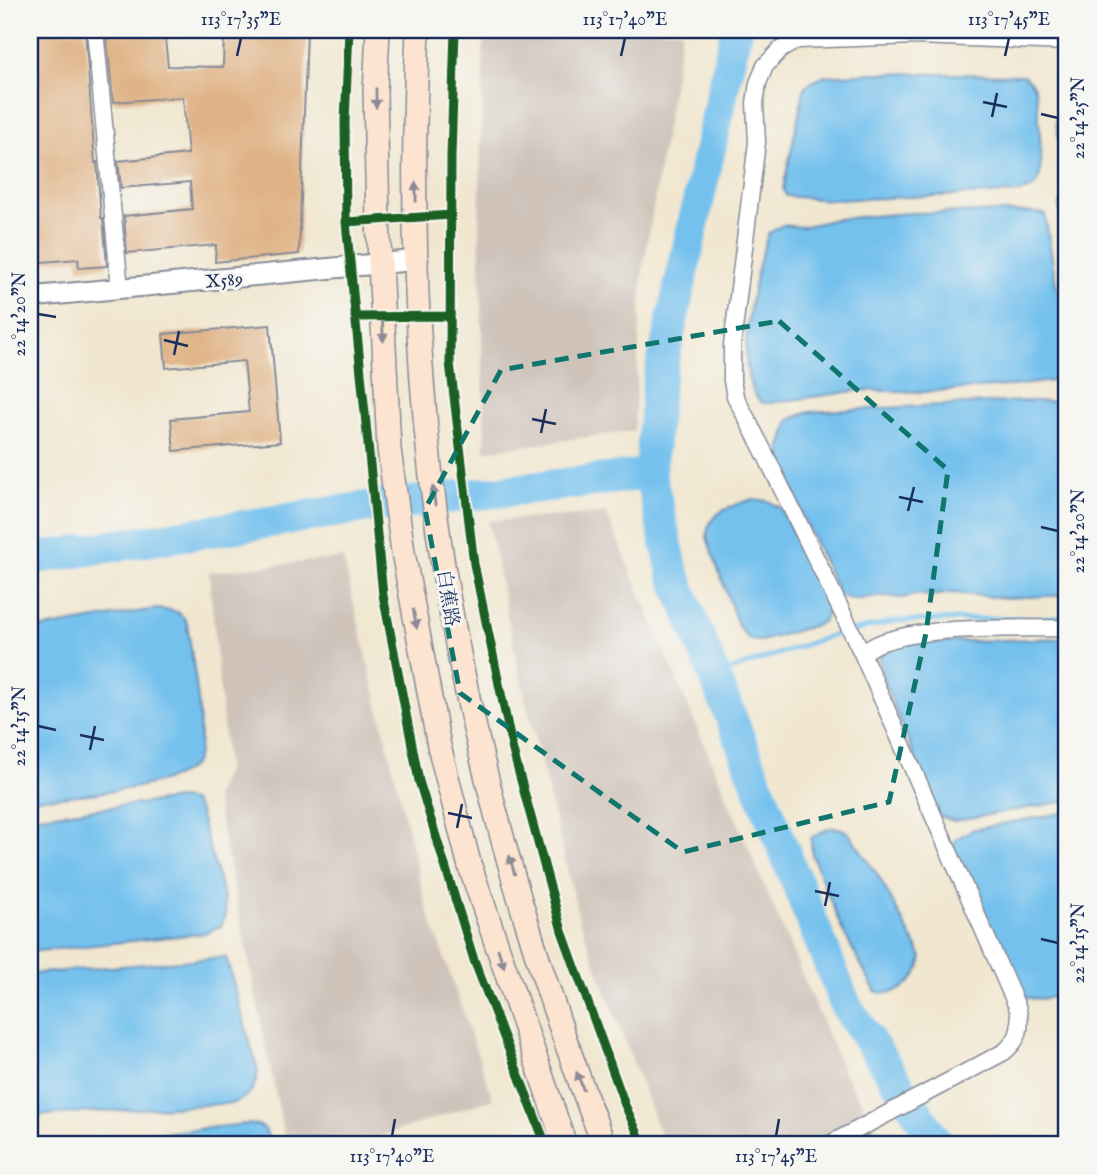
<svg xmlns="http://www.w3.org/2000/svg" width="1097" height="1175" font-family="'IM FELL English','Noto Serif SC',serif">
<rect width="100%" height="100%" fill="#f6f6f2"/>
<filter id="ink" filterUnits="userSpaceOnUse"><feTurbulence type="fractalNoise" baseFrequency=".0143" numOctaves="2"/><feDisplacementMap in="SourceGraphic" scale="14" xChannelSelector="R" yChannelSelector="G"/><feConvolveMatrix kernelMatrix="1 2 1 2 8 2 1 2 1" color-interpolation-filters="sRGB"/></filter>
<filter id="wash" filterUnits="userSpaceOnUse"><feTurbulence type="fractalNoise" baseFrequency=".00686" numOctaves="4" result="noise"/><feDisplacementMap in="SourceGraphic" scale="28" xChannelSelector="R" yChannelSelector="G"/><feGaussianBlur stdDeviation="1.57" result="paint"/><feColorMatrix in="noise" values="0 0 0 0 0 0 0 0 0 0 0 0 0 0 0 0 0 1.4 0 .05"/><feComposite in="paint" operator="in"/></filter>
<g filter="url(#wash)">
<rect width="100%" height="100%" fill="#f1e7d0"/>
<path fill="#cec2b9" d="M 484,30 L 682,30 L 643,270 L 634,431 L 485,451 L 479,223 Z
M 606,513 L 844,1073 L 887,1145 L 664,1145 L 580,922 L 519,672 L 488,521 Z
M 343,558 L 425,902 L 493,1099 L 353,1145 L 286,1145 L 215,796 L 227,769 L 209,572 Z"/>
<path fill="#74c1ee" stroke="#4878a6" stroke-width="2" d="M 875,73 L 1023,75 C 1028,79 1031,81 1034,87 C 1039,99 1043,166 1039,179 C 1035,189 1026,191 1017,193 L 830,200 L 786,196 L 783,189 L 805,86 L 824,76 Z
M 1067,102 L 1067,245 L 1059,206 L 1065,196 L 1061,173 L 1063,161 L 1056,122 L 1058,112 Z
M 1030,212 L 1045,214 L 1057,289 C 1068,302 1062,317 1064,332 C 1067,347 1068,361 1067,377 L 1059,380 L 1021,385 L 923,392 L 862,390 L 770,403 L 762,403 C 729,376 756,270 768,234 L 782,225 L 802,227 L 836,219 L 909,213 Z
M 1025,401 L 1067,402 L 1067,595 L 1006,598 L 953,593 L 930,596 L 920,594 L 901,598 L 885,596 L 854,600 L 839,595 L 800,510 L 780,451 L 789,420 L 808,412 Z
M 753,499 L 768,501 L 781,508 L 829,604 L 824,621 L 816,625 L 761,641 L 750,640 L 739,628 L 707,538 C 706,512 732,506 753,499 Z
M 155,609 C 170,610 180,609 187,623 C 191,653 208,738 195,762 C 180,790 61,797 30,799 L 30,630 Z
M 1067,638 L 1067,801 L 954,821 L 939,816 L 885,684 L 879,661 L 881,655 L 892,647 L 912,643 Z
M 179,799 L 192,801 L 198,809 L 224,898 L 225,915 L 221,926 L 206,933 L 30,952 L 30,817 Z
M 1067,812 L 1067,994 C 1050,997 1036,1003 1019,994 L 953,849 L 955,840 L 971,830 Z
M 829,828 L 839,828 L 848,832 L 879,877 L 922,957 C 919,980 898,999 875,991 L 842,929 L 812,855 L 811,838 Z
M 226,957 L 258,1071 C 255,1089 251,1095 234,1103 L 30,1116 L 30,974 Z
M 1067,1003 L 1067,1061 C 1056,1040 1047,1027 1059,1005 Z
M 246,1124 L 258,1125 L 265,1129 L 271,1145 L 44,1145 Z"/>
<g fill="none" stroke-linecap="round" stroke-linejoin="round">
<path stroke="#74c1ee" stroke-width="5" d="M 714,676 L 833,635 L 897,621 L 1067,617"/>
<path stroke="#74c1ee" stroke-width="32" d="M 736,30 L 658,384 L 650,474 L 673,572 L 846,1006 L 939,1145
M 30,559 L 359,508 L 650,474"/>
</g>
<g id="blocks">
<path fill="#e0b386" d="M 85,30 L 95,163 L 97,162 L 101,218 L 103,218 L 107,266 L 79,268 L 78,259 L 30,263 L 30,223 L 36,222 L 30,134 L 30,33 Z
M 106,30 L 164,30 L 168,66 L 223,67 L 224,30 L 307,30 L 299,254 L 215,262 L 216,245 L 127,253 L 124,216 L 192,209 L 190,182 L 121,188 L 118,161 L 188,154 L 183,97 L 113,102 Z
M 270,325 L 280,442 L 174,451 L 171,419 L 249,412 L 244,361 L 166,368 L 163,334 Z"/>
</g>
</g>
<g filter="url(#ink)">
<use href="#blocks" fill-opacity="0" stroke="#868b97" stroke-width="2"/>
<g fill="none" stroke-linecap="round" stroke-linejoin="round">
<defs>
<path id="minor" d="M 95,30 L 120,289
M 862,653 C 869,649 877,643 886,641 C 939,625 1012,629 1067,628
M 828,1145 L 1004,1052 C 1019,1040 1022,1028 1018,1009 L 862,653 L 764,452 L 735,396 L 732,381 L 732,346 L 757,142 L 755,103 L 758,83 L 765,66 L 780,50 L 797,40 L 917,36 L 1067,42"/>
<path id="tertiary" d="M 30,297 L 418,260"/>
<path id="secondary" d="M 378,30 L 375,93 L 378,220 L 389,449 L 403,552 L 439,746 L 469,863 L 565,1145
M 418,30 C 409,224 417,432 453,623 C 486,800 539,978 604,1145"/>
</defs>
<use href="#minor" stroke="#868b97" stroke-width="19"/>
<use href="#tertiary" stroke="#868b97" stroke-width="23"/>
<use href="#secondary" stroke="#868b97" stroke-width="26"/>
<use href="#minor" stroke="#fff" stroke-width="16"/>
<use href="#tertiary" stroke="#fff" stroke-width="19"/>
<use href="#secondary" stroke="#fde4d0" stroke-width="23"/>
<defs>
<path id="cycleway" d="M 349,30 L 345,122 L 346,222 L 383,595 L 419,781 L 474,960 L 546,1145
M 455,30 L 451,157 L 450,363 L 474,564 L 513,751 L 562,931 L 625,1105 L 643,1145
M 346,222 L 451,215
M 355,317 L 450,316"/>
</defs>
<use href="#cycleway" stroke="#f6f6f2" stroke-width="13"/>
<use href="#cycleway" stroke="#1b5e20" stroke-width="9"/>
</g>
<defs><path id="oneway-solid" d="M-6-.8H1V-3.2L6.5 0L1 3.2V.8H-6Z" transform="scale(1.75)"/></defs>
<g fill="#8c8a97">
<use href="#oneway-solid" transform="translate(376 98) rotate(90)"/>
<use href="#oneway-solid" transform="translate(416 192) rotate(-91)"/>
<use href="#oneway-solid" transform="translate(383 332) rotate(87)"/>
<use href="#oneway-solid" transform="translate(434 496) rotate(-97)"/>
<use href="#oneway-solid" transform="translate(415 619) rotate(79)"/>
<use href="#oneway-solid" transform="translate(512 865) rotate(-106)"/>
<use href="#oneway-solid" transform="translate(501 958) rotate(71)"/>
<use href="#oneway-solid" transform="translate(580 1081) rotate(-111)"/>
</g>
</g>
<path fill="none" stroke="#0f766e" stroke-width="5" stroke-dasharray="14 9" stroke-linejoin="round" d="M 779,321 L 948,470 L 926,633 L 889,802 L 683,852 L 460,693 L 425,509 L 501,370 Z"/>
<path fill="none" stroke="#1b2f5e" stroke-width="2.5" d="M 237,56 L 241,38M 621,56 L 625,38M 1005,56 L 1009,38M 983,102 L 1007,107M 1041,114 L 1058,118M 992,117 L 997,93M 38,314 L 56,317M 164,340 L 188,346M 174,355 L 179,331M 532,419 L 556,424M 541,433 L 546,409M 899,497 L 923,502M 908,511 L 914,487M 1041,527 L 1058,531M 38,726 L 56,730M 80,735 L 104,740M 90,750 L 95,726M 448,813 L 472,818M 457,828 L 462,804M 815,891 L 839,896M 825,906 L 830,882M 1041,939 L 1058,943M 392,1136 L 395,1119M 776,1136 L 779,1119"/>
<g text-anchor="middle" stroke-width="6" stroke-linejoin="round" paint-order="stroke">
<g font-size="19" fill="#1b2f5e" stroke="#f6f6f2">
<text transform="translate(224 279) rotate(-5)" y="7">X589</text>
<text transform="translate(449 598) rotate(81)" y="7">白蕉路</text>
</g>
</g>
<rect width="1097" height="1175" fill="none" stroke="#f6f6f2" stroke-width="77"/>
<rect x="38" y="38" width="1020" height="1098" fill="none" stroke="#1b2f5e" stroke-width="2.5"/>
<g font-size="18" text-anchor="middle" fill="#1b2f5e">
<text x="241" y="25">113°17'35"E</text>
<text x="625" y="25">113°17'40"E</text>
<text x="1009" y="25">113°17'45"E</text>
<text transform="translate(1078 118) rotate(-90)" y="6">22°14'25"N</text>
<text transform="translate(19 314) rotate(-90)" y="6">22°14'20"N</text>
<text transform="translate(1078 531) rotate(-90)" y="6">22°14'20"N</text>
<text transform="translate(19 726) rotate(-90)" y="6">22°14'15"N</text>
<text transform="translate(1078 943) rotate(-90)" y="6">22°14'15"N</text>
<text x="392" y="1162">113°17'40"E</text>
<text x="776" y="1162">113°17'45"E</text>
</g>
</svg>
